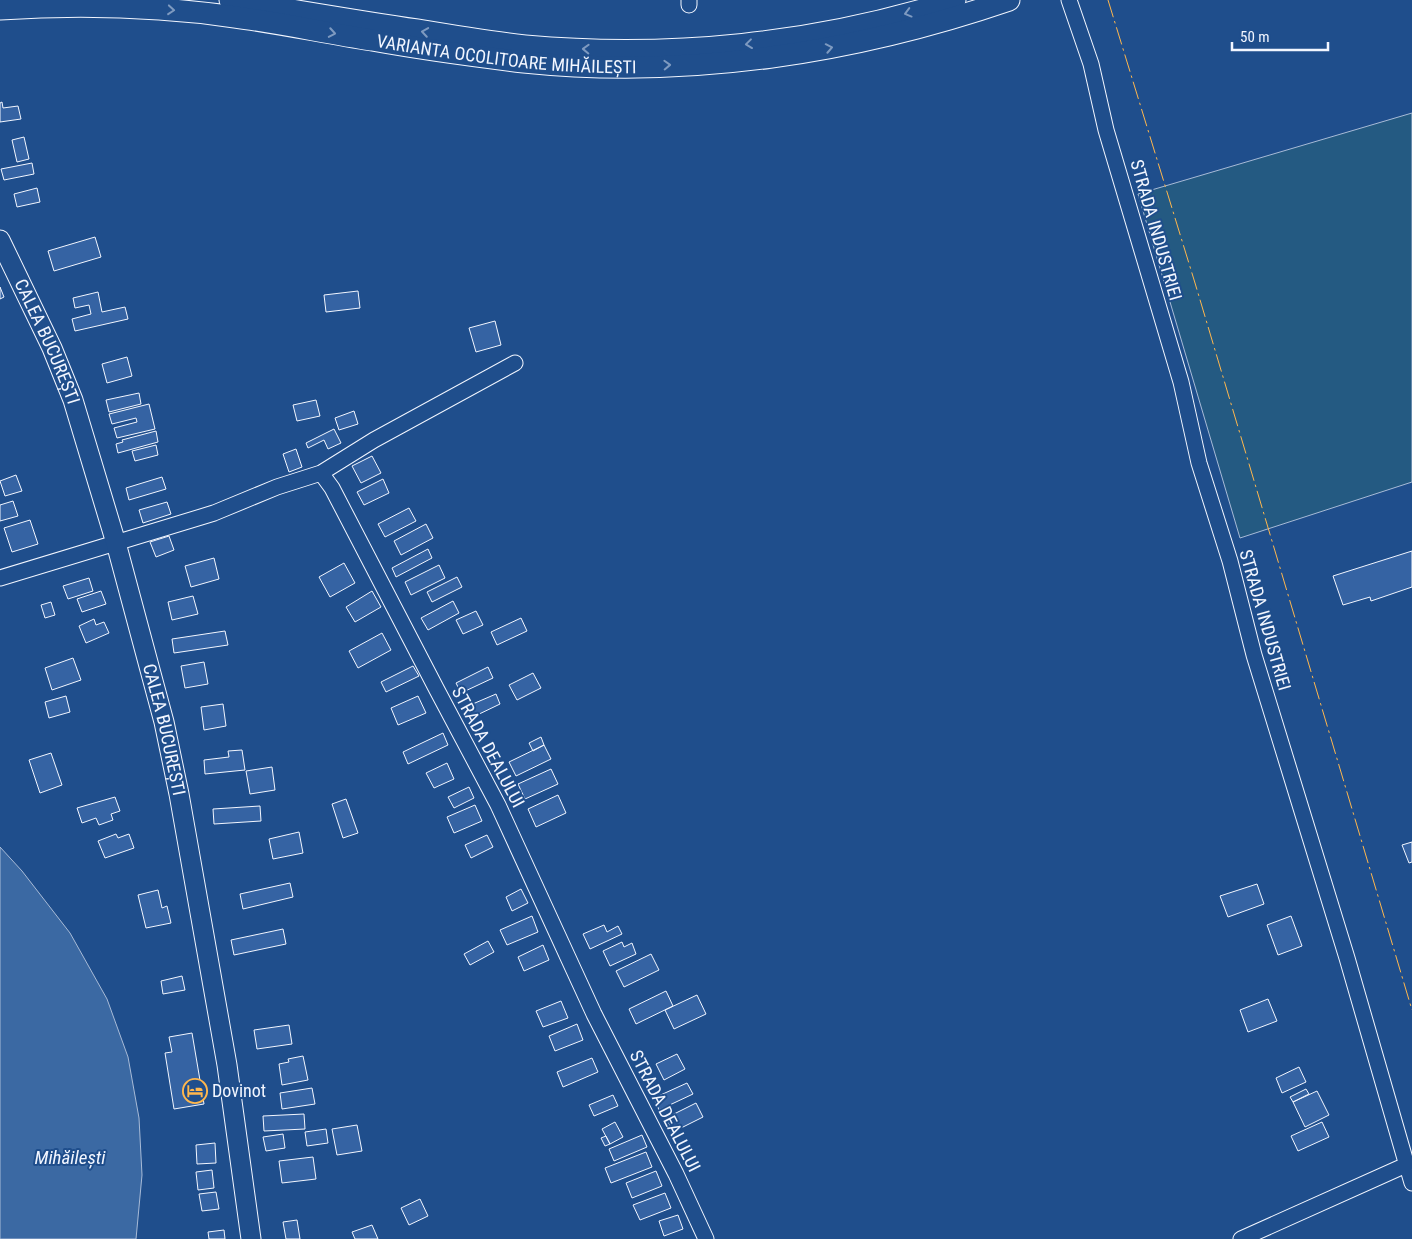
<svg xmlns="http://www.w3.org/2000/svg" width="1412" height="1239" font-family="'Roboto Condensed',sans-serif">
<rect width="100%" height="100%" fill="#1f4e8c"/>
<path fill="#245a82" stroke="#a8bbd7" d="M 1412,113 L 1412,482 L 1240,538 L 1138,194 Z"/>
<path fill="#3b69a3" stroke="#a8bbd7" d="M 0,847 L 22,871 L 70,933 L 107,999 L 128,1057 L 139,1118 L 142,1175 L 136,1239 L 0,1239 Z"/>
<path fill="#3563a3" stroke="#f2f6ff" d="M 2,102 L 3,108 L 18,106 L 21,119 L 0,122 L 0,103 Z
M 24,137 L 29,159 L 17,162 L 12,140 Z
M 32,163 L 34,174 L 4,180 L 1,169 Z
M 37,188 L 40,202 L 17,207 L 14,194 Z
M 95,237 L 101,257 L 54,271 L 48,251 Z
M 0,287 L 4,297 L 0,299 Z
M 358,291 L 360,308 L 326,312 L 324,295 Z
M 98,292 L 102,312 L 125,307 L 128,319 L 75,331 L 72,319 L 91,314 L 89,305 L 75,308 L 73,298 Z
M 495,321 L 501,345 L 476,352 L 469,328 Z
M 127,357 L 132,376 L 107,383 L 102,364 Z
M 139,393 L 141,404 L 109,412 L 106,400 Z
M 316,400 L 320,416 L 297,421 L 293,405 Z
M 149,404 L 155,429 L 117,438 L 114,428 L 137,422 L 136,418 L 112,424 L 109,414 Z
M 354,411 L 358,424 L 339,430 L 335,418 Z
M 334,429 L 341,443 L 328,449 L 324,440 L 308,448 L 306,443 Z
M 156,431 L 158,442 L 118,453 L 116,444 L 123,442 L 122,440 Z
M 156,445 L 158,455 L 135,461 L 132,451 Z
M 296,449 L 302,467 L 289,472 L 283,454 Z
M 372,456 L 381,473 L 361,483 L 352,466 Z
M 16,475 L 22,491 L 5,496 L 0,481 Z
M 162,477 L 166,489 L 129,500 L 126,488 Z
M 383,479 L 389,493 L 364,505 L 357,492 Z
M 13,501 L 18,516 L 0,521 L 0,505 Z
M 167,502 L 171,514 L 143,523 L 139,510 Z
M 409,508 L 416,521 L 385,537 L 378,524 Z
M 30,520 L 38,544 L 12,552 L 4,528 Z
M 426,524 L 433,538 L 401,555 L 394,541 Z
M 169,536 L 174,550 L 156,557 L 150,542 Z
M 428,549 L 432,558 L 396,577 L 392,568 Z
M 1412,551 L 1412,587 L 1371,601 L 1370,597 L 1343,605 L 1333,576 Z
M 214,558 L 219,579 L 191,587 L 185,566 Z
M 344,563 L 355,583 L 330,597 L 319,577 Z
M 439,565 L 445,578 L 411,595 L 405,582 Z
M 457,577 L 462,587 L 432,602 L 427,592 Z
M 89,578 L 93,591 L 68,599 L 63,586 Z
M 101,591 L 106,604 L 82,612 L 77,599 Z
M 372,591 L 381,607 L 355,622 L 346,607 Z
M 193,596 L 198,614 L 172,620 L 168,602 Z
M 453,601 L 459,613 L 428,630 L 421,618 Z
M 51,602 L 55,615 L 45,618 L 41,605 Z
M 476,611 L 483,625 L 463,634 L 456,620 Z
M 521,618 L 527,631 L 497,645 L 491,632 Z
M 94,619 L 96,625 L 104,622 L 109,633 L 86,643 L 79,626 Z
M 225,631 L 228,645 L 174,653 L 172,639 Z
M 382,633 L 391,650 L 358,668 L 349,651 Z
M 73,658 L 81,680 L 52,690 L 45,668 Z
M 204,662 L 208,684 L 185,688 L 181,666 Z
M 413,666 L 419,676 L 386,692 L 381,682 Z
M 488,667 L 493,678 L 461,693 L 456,683 Z
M 533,673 L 541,688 L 517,700 L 509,685 Z
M 496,694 L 500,704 L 473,717 L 468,706 Z
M 66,696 L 70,712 L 49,718 L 45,702 Z
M 418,696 L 426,713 L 398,725 L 391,708 Z
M 223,704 L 226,726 L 204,730 L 201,707 Z
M 443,733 L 448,745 L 408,764 L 403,752 Z
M 541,737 L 544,745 L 533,751 L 529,743 Z
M 544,745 L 551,759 L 516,776 L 509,762 Z
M 242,750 L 245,770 L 205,774 L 204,760 L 229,757 L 228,751 Z
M 51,753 L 62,785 L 40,793 L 29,760 Z
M 447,763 L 454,779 L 434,788 L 426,773 Z
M 272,767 L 275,790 L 250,794 L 246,771 Z
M 551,769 L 558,784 L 525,799 L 518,784 Z
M 469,787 L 474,798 L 454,808 L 448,797 Z
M 558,795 L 566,813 L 536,827 L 528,809 Z
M 115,797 L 120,811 L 111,814 L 113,820 L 99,825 L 96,818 L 82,823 L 77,808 Z
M 346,799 L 358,833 L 343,838 L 332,804 Z
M 475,805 L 482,821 L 454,833 L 447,817 Z
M 260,806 L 261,821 L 214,824 L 213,809 Z
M 299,832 L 303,853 L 273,859 L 269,839 Z
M 116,834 L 118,838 L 129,834 L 134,848 L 105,858 L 98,841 Z
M 487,835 L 493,847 L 471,858 L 465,845 Z
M 1412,842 L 1412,862 L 1409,863 L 1402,845 Z
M 290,883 L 293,897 L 243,909 L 240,894 Z
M 1257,884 L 1264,904 L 1228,917 L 1220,896 Z
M 521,889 L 528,903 L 512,911 L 506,897 Z
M 158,890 L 162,908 L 167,906 L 171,923 L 146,928 L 138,895 Z
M 532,916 L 538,932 L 507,945 L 500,930 Z
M 1291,916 L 1302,946 L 1278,955 L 1267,925 Z
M 604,925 L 607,932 L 618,926 L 622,934 L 590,949 L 583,934 Z
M 283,929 L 286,944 L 234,955 L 231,940 Z
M 488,941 L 494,952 L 470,965 L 464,954 Z
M 622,942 L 624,947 L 632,943 L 636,954 L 610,966 L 603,951 Z
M 543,945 L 549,960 L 524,971 L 518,957 Z
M 651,954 L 659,970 L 624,987 L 616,971 Z
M 182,976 L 185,990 L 163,994 L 161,981 Z
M 666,991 L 673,1006 L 636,1024 L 629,1009 Z
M 697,995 L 706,1014 L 674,1029 L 665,1010 Z
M 1268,999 L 1277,1021 L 1248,1032 L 1240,1010 Z
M 561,1001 L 568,1018 L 543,1027 L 536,1011 Z
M 577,1024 L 583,1040 L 555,1051 L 549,1036 Z
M 289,1025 L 292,1044 L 257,1049 L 254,1030 Z
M 192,1033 L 204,1104 L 174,1109 L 165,1053 L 172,1052 L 169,1037 Z
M 677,1054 L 685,1069 L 664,1080 L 656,1064 Z
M 303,1056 L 308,1080 L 282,1085 L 279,1064 L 289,1062 L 288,1059 Z
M 592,1058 L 598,1072 L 563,1087 L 557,1072 Z
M 1299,1067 L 1306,1082 L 1282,1093 L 1276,1078 Z
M 687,1083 L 693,1094 L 659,1110 L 654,1098 Z
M 312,1088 L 315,1104 L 282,1109 L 280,1093 Z
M 1306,1089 L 1309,1094 L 1293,1102 L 1290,1097 Z
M 1317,1091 L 1329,1115 L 1305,1127 L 1293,1102 Z
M 613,1095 L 618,1106 L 594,1116 L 589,1105 Z
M 696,1103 L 703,1117 L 673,1132 L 666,1118 Z
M 304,1114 L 305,1129 L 264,1131 L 263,1116 Z
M 615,1122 L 623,1137 L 610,1144 L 602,1129 Z
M 1322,1122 L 1329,1137 L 1298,1151 L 1291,1136 Z
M 357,1125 L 362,1151 L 337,1155 L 332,1129 Z
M 326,1129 L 328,1143 L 307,1146 L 305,1132 Z
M 283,1134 L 285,1148 L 266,1151 L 263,1137 Z
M 642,1135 L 647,1147 L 614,1161 L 609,1149 Z
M 606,1136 L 610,1144 L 605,1146 L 601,1138 Z
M 215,1143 L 216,1163 L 197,1164 L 196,1145 Z
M 646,1152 L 652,1167 L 611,1183 L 605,1168 Z
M 313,1157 L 316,1179 L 282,1183 L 279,1161 Z
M 212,1170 L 214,1188 L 198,1190 L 196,1172 Z
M 656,1171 L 662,1186 L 632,1198 L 626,1183 Z
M 216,1192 L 219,1209 L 202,1211 L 199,1194 Z
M 665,1193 L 671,1208 L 640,1220 L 633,1205 Z
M 420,1199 L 428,1216 L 409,1225 L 401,1208 Z
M 678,1215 L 683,1229 L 664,1236 L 659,1221 Z
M 297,1220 L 300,1239 L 286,1239 L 283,1222 Z
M 372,1225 L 378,1239 L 355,1239 L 352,1232 Z
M 224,1230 L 225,1239 L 209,1239 L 208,1232 Z"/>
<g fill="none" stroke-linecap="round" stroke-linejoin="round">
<defs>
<path id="minor" d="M 1069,0 L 1091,64 L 1106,130 L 1181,382 L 1199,463 L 1230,561 L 1254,655 L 1347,958 L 1412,1183
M 689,5 L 689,0
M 321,473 L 332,488 L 437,690 L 498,805 L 594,1014 L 676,1174 L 706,1239
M 0,578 L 214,513 L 277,487 L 321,473 L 374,440 L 515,363
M 1241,1239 L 1406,1165"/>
<g id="major">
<path id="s1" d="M 0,240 L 52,348 L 73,400 L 116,543 L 164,722 L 179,794 L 227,1065 L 251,1239"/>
</g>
<g id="highway">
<path d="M 230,0 C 293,10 355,21 417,30 C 453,36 489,42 525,46 C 670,59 817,44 955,0"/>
<path id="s2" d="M 0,9 C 78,4 158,6 235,17 C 281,23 326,33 372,40 C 422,49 473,56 524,62 C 688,79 854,53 1009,0"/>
</g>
</defs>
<use href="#minor" stroke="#f2f6ff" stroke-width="17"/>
<use href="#major" stroke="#f2f6ff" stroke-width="21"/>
<use href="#highway" stroke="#f2f6ff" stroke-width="23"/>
<use href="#minor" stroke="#1f4e8c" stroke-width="15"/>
<use href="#major" stroke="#1f4e8c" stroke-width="19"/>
<use href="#highway" stroke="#1f4e8c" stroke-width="21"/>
<path stroke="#ffb74d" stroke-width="1" stroke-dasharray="18 4 2.5 4" stroke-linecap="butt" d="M 1108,0 L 1195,283 L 1412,1010"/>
</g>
<defs><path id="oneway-chevron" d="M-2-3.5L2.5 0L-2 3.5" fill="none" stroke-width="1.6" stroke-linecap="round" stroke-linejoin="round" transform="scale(1.25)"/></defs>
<g stroke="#7e9ac0">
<use href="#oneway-chevron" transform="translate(171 10) rotate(5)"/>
<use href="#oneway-chevron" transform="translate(908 13) rotate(165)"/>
<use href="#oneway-chevron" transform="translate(425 32) rotate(-171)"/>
<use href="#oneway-chevron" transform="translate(332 33) rotate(10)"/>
<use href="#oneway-chevron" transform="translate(749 44) rotate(173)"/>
<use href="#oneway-chevron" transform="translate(829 48) rotate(-11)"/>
<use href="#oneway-chevron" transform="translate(586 49) rotate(-178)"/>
<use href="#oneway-chevron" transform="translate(667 65) rotate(-2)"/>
</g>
<defs>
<symbol id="hotel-ring" viewBox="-11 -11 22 22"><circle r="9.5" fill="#1f4e8c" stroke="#ffb74d" stroke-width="1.5"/><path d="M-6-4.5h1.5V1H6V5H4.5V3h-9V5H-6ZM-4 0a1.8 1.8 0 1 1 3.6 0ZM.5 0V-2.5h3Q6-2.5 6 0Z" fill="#ffb74d"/></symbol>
</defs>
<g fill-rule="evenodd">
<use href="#hotel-ring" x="181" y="1077" width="28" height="28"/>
</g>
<g text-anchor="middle" stroke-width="4" stroke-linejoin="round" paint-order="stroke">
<g font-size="18" fill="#f2f6ff" stroke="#1f4e8c">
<text dy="6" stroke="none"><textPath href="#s2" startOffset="510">VARIANTA OCOLITOARE MIHĂILEȘTI</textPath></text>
<text transform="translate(1156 230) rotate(74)" y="6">STRADA INDUSTRIEI</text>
<text dy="6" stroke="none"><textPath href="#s1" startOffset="112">CALEA BUCUREȘTI</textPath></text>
<text transform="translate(1265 620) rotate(74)" y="6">STRADA INDUSTRIEI</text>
<text dy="6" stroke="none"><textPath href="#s1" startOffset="518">CALEA BUCUREȘTI</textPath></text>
<text transform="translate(488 747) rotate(62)" y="6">STRADA DEALULUI</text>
<text transform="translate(665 1111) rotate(63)" y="6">STRADA DEALULUI</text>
</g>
<g font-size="18" fill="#f2f6ff" stroke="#1f4e8c" text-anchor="start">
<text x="212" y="1097">Dovinot</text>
</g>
<g font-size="19" font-style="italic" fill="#f2f6ff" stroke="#1f4e8c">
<text x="70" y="1164">Mihăilești</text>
</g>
</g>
<path d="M1232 42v8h96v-8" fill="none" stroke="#f2f6ff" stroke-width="2.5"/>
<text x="1240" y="42" font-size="15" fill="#f2f6ff" stroke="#1f4e8c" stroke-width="4" paint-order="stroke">50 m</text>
</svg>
